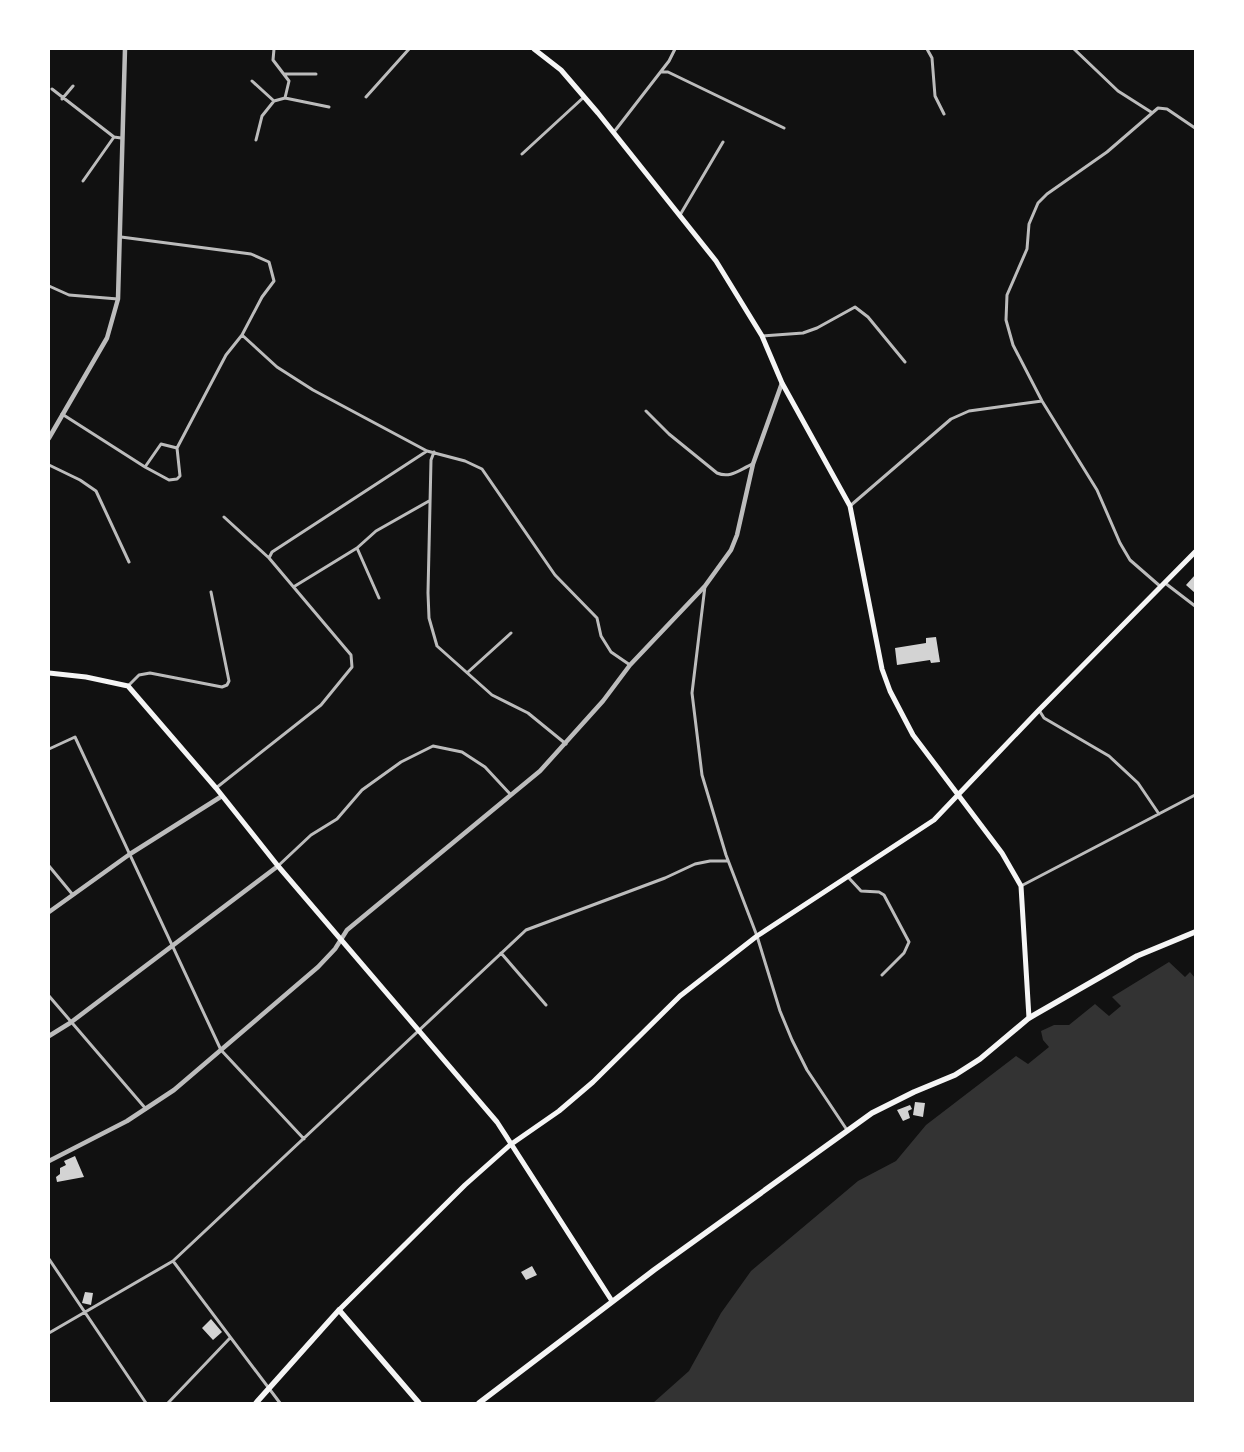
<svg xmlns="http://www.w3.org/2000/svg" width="1244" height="1452" font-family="'Fira Sans Condensed',sans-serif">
<rect width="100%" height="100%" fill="#111"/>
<path fill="#333" d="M 1169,962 L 1185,977 L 1190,972 L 1195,978 L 1195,1403 L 653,1403 L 689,1371 L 721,1313 L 751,1271 L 858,1181 L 896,1161 L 926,1125 L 1016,1056 L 1028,1064 L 1049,1047 L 1043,1040 L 1041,1031 L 1054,1025 L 1069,1025 L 1095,1004 L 1109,1016 L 1121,1006 L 1112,997 Z"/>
<path fill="#d3d3d3" d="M 1195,575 L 1195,593 L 1186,585 Z
M 936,637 L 940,662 L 931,663 L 930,660 L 897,665 L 895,648 L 926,643 L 926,638 Z
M 915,1102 L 925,1103 L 923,1117 L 913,1115 Z
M 910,1105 L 912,1109 L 908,1111 L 910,1118 L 903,1121 L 897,1110 Z
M 75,1156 L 84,1177 L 57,1182 L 56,1177 L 60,1174 L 60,1168 L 66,1165 L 64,1161 Z
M 532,1266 L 537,1275 L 526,1280 L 521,1272 Z
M 85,1292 L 93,1293 L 91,1305 L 82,1303 Z
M 211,1319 L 222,1332 L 213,1340 L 202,1328 Z"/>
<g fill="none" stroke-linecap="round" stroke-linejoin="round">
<path stroke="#bcbcbc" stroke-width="3" d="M 274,49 L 273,60 L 289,81 L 285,98
M 927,49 L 932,58 L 935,96 L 944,114
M 1074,49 L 1118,91 L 1151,112
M 661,72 L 668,72 L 784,128
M 284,74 L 316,74
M 252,81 L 274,101 L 262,116 L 256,140
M 52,89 L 114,137 L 121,138
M 366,97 L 409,49
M 62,99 L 73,86
M 274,101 L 285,98 L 329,107
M 614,132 L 669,61 L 675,49
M 522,154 L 584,97
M 83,181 L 114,137
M 680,215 L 723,142
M 121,237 L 251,254 L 269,262 L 274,281 L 262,297 L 242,335 L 277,367 L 313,390 L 427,451 L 465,461 L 482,469 L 555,575 L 597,618 L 601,636 L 611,652 L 630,665
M 49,286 L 69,295 L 118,299
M 762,336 L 803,333 L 817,328 L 855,307 L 868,317 L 905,362
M 646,411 L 669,434 L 717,473 C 731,479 740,469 753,464
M 62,414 L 145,467 L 161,444 L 177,448 L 226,355 L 242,335
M 434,452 L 431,460 L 428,593 L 429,618 L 437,646 L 492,695 L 528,713 L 566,744
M 49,465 L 80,480 L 96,491 L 129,562
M 145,467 L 169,480 L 177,479 L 180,476 L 177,448
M 850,506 L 951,419 L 969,411 L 1042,401
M 224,517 L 269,558
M 357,548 L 376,531 L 429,501
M 1165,583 L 1195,606
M 295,586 L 357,548 L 379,598
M 705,586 L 692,693 L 702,775 L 726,855 L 757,936 L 780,1011 L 792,1040 L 807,1070 L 847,1130
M 1161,587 L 1130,560 L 1120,543 L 1097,490 L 1042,401 L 1013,345 L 1006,320 L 1007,295 L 1027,249 L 1029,224 L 1038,203 L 1047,194 L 1107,152 L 1158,108 L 1167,109 L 1195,128
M 468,672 L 511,633
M 128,686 L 139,675 L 150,673 L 222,687 L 227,685 L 229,681 L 211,592
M 1039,710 L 1044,718 L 1109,756 L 1138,783 L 1159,814
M 49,749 L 75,737 L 221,1050 L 304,1139
M 216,788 L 321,705 L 352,667 L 351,655 L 269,558 L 272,552 L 427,451
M 49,866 L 73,895
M 278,866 L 311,835 L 337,819 L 362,790 L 401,762 L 433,746 L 462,752 L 485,767 L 511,795
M 848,877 L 861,891 L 879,892 L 884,895 L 909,942 L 904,953 L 882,975
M 1021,886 L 1195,795
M 501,953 L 546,1005
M 49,996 L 146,1109
M 49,1259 L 146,1403
M 173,1261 L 280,1403
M 49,1333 L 173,1261 L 526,930 L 665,878 L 695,864 L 710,861 L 728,861
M 168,1403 L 230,1338"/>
<path stroke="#bcbcbc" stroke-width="4.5" d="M 49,438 L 107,338 L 118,299 L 125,49
M 49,912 L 130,854 L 222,796
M 49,1036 L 70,1023 L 278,866
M 49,1161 L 127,1121 L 174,1090 L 318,967 L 335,949 L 347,930 L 540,771 L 603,701 L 630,665 L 705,586 L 731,550 L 737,535 L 753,464 L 782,383"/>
<path stroke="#f5f5f5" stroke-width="5" d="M 534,49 L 561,70 L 598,113 L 716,261 L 762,336 L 782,383 L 850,506 L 882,669 L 890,691 L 913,735 L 1002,853 L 1021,886 L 1029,1018
M 49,673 L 86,677 L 128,686 L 216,788 L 278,866 L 497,1122 L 612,1301
M 339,1310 L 465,1185 L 510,1145 L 559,1111 L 593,1082 L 680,996 L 757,936 L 934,820 L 1039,710 L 1195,552"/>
<path stroke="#f5f5f5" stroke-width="5.5" d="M 256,1403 L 339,1310 L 419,1403
M 479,1403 L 654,1270 L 872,1113 L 914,1092 L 955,1075 L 980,1059 L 1029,1018 L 1137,956 L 1195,932"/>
</g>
<rect width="1244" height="1452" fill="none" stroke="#ffffff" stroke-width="100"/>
</svg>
